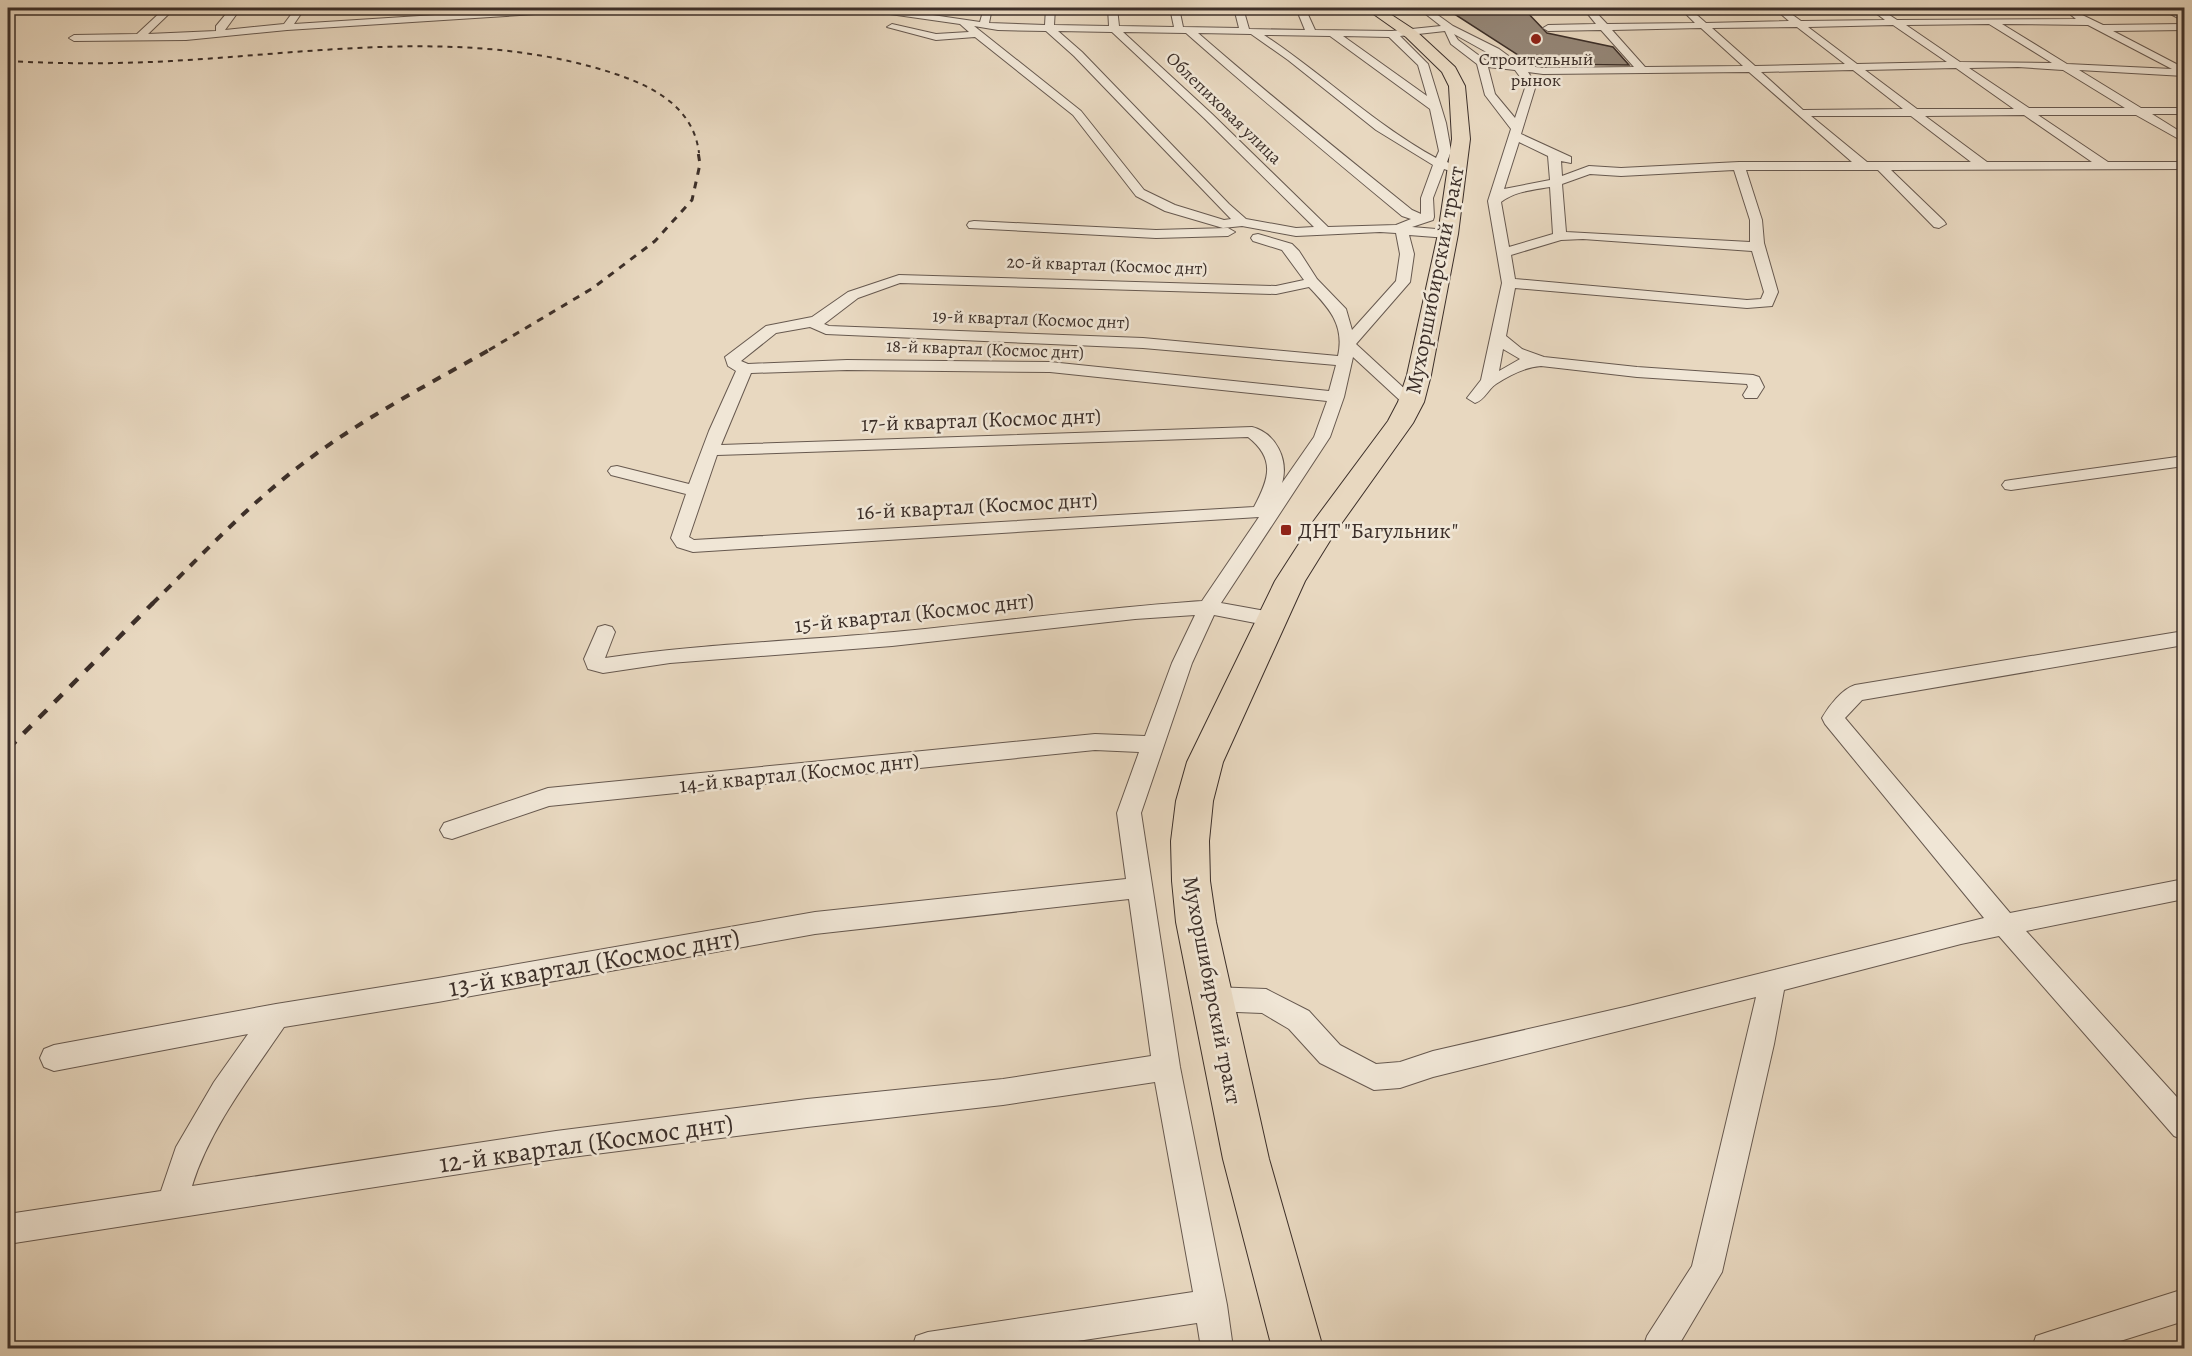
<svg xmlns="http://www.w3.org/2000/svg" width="2192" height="1356" font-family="Alegreya,serif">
<rect width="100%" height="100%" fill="#e8d8c0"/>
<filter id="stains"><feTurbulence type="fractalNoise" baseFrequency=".00333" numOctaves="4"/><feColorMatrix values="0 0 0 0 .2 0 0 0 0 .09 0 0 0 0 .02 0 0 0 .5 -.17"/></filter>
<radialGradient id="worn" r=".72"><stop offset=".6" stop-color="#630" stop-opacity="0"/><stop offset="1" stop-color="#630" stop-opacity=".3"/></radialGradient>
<path fill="#958778" stroke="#3c2f29" stroke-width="1.5" d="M 1445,8 L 1523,8 L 1547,33 L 1613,47 L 1629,65 L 1532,64 Z"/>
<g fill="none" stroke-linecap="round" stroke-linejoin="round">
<defs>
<path id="street" d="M 165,8 L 175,8 L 148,34 L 216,31 L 216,26 L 231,8 L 241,8 L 225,30 L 284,24 L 296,8 L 305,8 L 294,24 L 546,8 L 587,8 L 582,11 L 287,30 L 186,40 L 74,41 L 69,38 L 74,35 L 137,34 Z
M 865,8 L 885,8 L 980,22 L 984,8 L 992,8 L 989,23 L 1045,25 L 1046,8 L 1055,8 L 1054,25 L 1109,26 L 1108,8 L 1117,8 L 1119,26 L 1174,27 L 1170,8 L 1179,8 L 1183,27 L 1239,28 L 1234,8 L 1243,8 L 1249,29 L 1305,30 L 1296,8 L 1305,8 L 1315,30 L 1392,31 L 1441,26 L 1418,8 L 1428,8 L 1453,26 L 1499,49 L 1521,65 L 1543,68 L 1634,67 L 1601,30 L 1548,31 L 1543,28 L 1548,25 L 1596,24 L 1583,8 L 1592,8 L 1607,24 L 1695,23 L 1680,8 L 1689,8 L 1706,23 L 1789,21 L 1774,8 L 1783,8 L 1801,21 L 1885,20 L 1869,8 L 1879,8 L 1897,20 L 2076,19 L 2071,15 L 2076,12 L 2103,25 L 2184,24 L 2184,30 L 2113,31 L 2184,68 L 2184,76 L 2079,70 L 2141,108 L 2184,108 L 2184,114 L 2152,114 L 2184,134 L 2184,142 L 2136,115 L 2038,115 L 2108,162 L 2184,162 L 2184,169 L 1891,170 L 1944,221 L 1946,224 L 1939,228 L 1934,227 L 1878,170 L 1746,170 L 1762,220 L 1764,243 L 1778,292 L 1772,306 L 1747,308 L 1515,288 L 1506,336 L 1522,349 L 1544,357 L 1637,367 L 1753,375 L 1759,377 L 1764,387 L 1757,398 L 1745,398 L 1743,395 L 1748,387 L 1747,384 L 1637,377 L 1541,366 C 1525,367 1510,375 1496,384 C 1488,389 1485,400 1475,403 L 1467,398 L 1481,380 L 1502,283 L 1488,201 L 1511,129 L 1485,95 L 1477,64 L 1451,44 L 1445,31 L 1400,36 L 1428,64 L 1446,123 L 1451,151 L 1447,162 L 1459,168 L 1453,172 L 1444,169 L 1433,198 L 1434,217 L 1433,220 L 1412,227 L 1448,230 L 1455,234 L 1448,238 L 1409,235 L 1414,254 L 1410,282 L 1356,344 L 1419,402 L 1417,405 L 1405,405 L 1353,357 L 1344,397 L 1330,437 L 1221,603 L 1271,612 L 1278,614 L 1281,619 L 1278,624 L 1271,626 L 1214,615 L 1192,663 L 1141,813 L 1180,1067 L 1227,1305 L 1233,1348 L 1201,1348 L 1197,1323 L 1031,1348 L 912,1348 L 916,1336 L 928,1332 L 1193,1292 L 1155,1082 L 1003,1105 L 807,1127 L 556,1159 L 8,1244 L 8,1214 L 161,1191 L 176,1147 L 214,1082 L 248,1034 L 54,1071 L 44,1067 L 40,1058 L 44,1049 L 54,1045 L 276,1004 L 438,978 L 815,912 L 1126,879 L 1117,813 L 1139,752 L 1095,750 L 549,806 L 452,839 L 444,837 L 440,830 L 444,823 L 548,788 L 1095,734 L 1145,736 L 1172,663 L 1195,615 L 1135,619 L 892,646 L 670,663 L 603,673 L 588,669 L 584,659 L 598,627 L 605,625 L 612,627 L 615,632 L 605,658 C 701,644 798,641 894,632 C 997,622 1099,608 1202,601 L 1259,517 L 693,552 L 677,547 L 671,538 L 686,494 L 611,475 L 608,471 L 611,467 L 617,466 L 689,484 L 709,431 L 736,371 L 728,366 L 725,357 L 766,326 L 812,317 L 848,292 L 899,275 L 1276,286 L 1304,280 L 1282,250 L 1253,241 L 1251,238 L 1253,235 L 1258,234 L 1292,244 L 1299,251 L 1317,279 L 1346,309 L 1352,330 L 1396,281 L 1400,254 L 1396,233 L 1380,232 L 1296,236 L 1242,226 L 1223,228 L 1165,211 L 1136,196 L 1073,115 L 975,37 L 936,40 L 887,27 L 892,24 L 936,34 L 969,32 L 960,24 L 869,11 ZM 1989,24 L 2052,63 L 1960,62 L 1906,25 ZM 2002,24 L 2088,25 L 2172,69 L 2067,64 ZM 1893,25 L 1947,62 L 1857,64 L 1808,27 ZM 974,26 L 998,30 L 1046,31 L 1074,56 L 1231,219 L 1224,220 L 1175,205 L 1144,190 L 1081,111 ZM 1797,27 L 1845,64 L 1755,66 L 1712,28 ZM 1701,28 L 1743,66 L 1645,67 L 1612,30 ZM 1058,31 L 1112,32 L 1204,118 L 1314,227 L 1296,228 L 1246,219 L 1229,204 L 1082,52 ZM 1123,32 L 1186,33 C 1257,96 1330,156 1402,216 L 1411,219 L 1396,225 L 1328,227 L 1212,114 ZM 1198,33 L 1251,34 L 1288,60 L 1376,130 L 1433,165 L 1421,198 L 1421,214 L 1412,210 C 1340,152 1268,94 1198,33 ZM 1454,34 L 1506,63 L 1485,60 L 1458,40 ZM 1264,35 L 1330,36 L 1430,109 L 1439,151 L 1436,158 C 1374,124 1323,74 1264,35 ZM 1343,36 L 1389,37 L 1418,65 L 1427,96 ZM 1488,67 L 1515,70 L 1526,85 L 1515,118 L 1495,94 ZM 2018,67 L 2063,70 L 2125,108 L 2029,108 L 1969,68 ZM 1956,68 L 2014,109 L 1917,109 L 1865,70 ZM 1853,70 L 1903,109 L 1803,110 L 1761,72 ZM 1528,72 L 1543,74 L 1749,72 L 1852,162 L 1739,162 L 1621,168 L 1589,166 L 1562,176 L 1561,161 L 1571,163 L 1571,157 L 1521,134 L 1536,85 ZM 2024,115 L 2092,162 L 1987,162 L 1925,116 ZM 1811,116 L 1911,116 L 1971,162 L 1867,162 ZM 1519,142 L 1548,156 L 1550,180 L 1504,189 ZM 1734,170 L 1750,220 L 1750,242 L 1566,232 L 1562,184 L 1590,174 L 1621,176 ZM 1550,187 L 1553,234 L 1509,247 L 1501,202 C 1515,191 1533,190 1550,187 ZM 1583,239 L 1752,251 L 1764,292 L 1761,299 L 1747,300 L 1515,279 L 1511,255 L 1561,240 ZM 900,283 L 1276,294 L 1309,287 C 1329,308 1345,325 1338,356 L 1143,338 L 829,326 L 824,324 L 858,298 ZM 810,327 L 826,334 L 1143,348 L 1336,365 L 1329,391 L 1050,362 L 847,360 L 748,364 L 741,361 L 776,333 ZM 1503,349 L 1520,359 L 1499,371 ZM 847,370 L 1050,372 L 1327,401 L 1314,437 L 1282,483 C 1289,460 1276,433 1252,427 L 721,445 L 751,373 ZM 1248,437 C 1276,459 1269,479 1254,507 L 694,540 L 689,537 L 717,455 ZM 1129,899 L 1151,1056 L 1003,1079 L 807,1099 L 556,1131 L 192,1186 C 210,1128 250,1077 284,1027 L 438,1002 L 815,934 Z
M 2159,8 L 2170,8 L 2184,15 L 2184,21 Z
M 974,221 L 1156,230 L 1228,228 L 1235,232 L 1228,236 L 1156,238 L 969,228 L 967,225 L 969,222 Z
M 2184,456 L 2184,466 L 2011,490 L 2005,489 L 2002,485 L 2005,481 L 2011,480 Z
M 2184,631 L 2184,645 L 1862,700 L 1845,718 L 2010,913 L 2184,879 L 2184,899 L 2026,931 L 2184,1105 L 2184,1140 L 2174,1136 L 1999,936 L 1961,944 L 1784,990 L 1774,1044 L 1722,1272 L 1677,1348 L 1643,1348 L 1647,1336 L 1692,1266 L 1756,997 L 1433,1077 L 1400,1088 L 1374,1090 L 1320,1063 L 1289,1029 L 1262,1013 L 1212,1011 L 1203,1007 L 1199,999 L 1203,991 L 1212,987 L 1266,989 L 1309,1011 L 1340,1045 L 1376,1064 L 1400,1062 L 1433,1051 L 1629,1006 L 1984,918 L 1825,724 L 1822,718 C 1829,706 1842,689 1855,685 Z
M 2184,1289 L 2184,1321 L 2098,1348 L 2032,1348 L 2036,1336 L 2048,1332 Z"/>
<path id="primary" d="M 1365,8 L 1381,8 L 1416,31 L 1455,67 L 1465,86 L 1470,139 L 1458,234 L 1431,375 L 1424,402 L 1413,423 L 1336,531 L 1305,581 L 1223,762 L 1213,801 L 1209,841 L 1210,881 L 1216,922 L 1269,1159 L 1323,1348 L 1272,1348 L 1223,1159 L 1176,922 L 1172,881 L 1171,841 L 1176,801 L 1187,762 L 1275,581 L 1313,522 L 1388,421 L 1398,402 L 1407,375 L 1438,234 L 1452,139 L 1449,86 L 1442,72 L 1406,37 Z"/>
</defs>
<use href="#street" stroke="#67594f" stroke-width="2"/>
<use href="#primary" stroke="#3c2f29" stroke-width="2"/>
<use href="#street" fill="#f0e6d6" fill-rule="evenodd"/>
<use href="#primary" fill="#e8d8c0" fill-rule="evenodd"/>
<path stroke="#3c2f29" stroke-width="2" stroke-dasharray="5 5" stroke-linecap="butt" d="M 8,61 C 63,64 116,64 171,61 C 314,53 463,28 603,70 C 646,83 693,103 699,153"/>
<path stroke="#3c2f29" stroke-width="3" stroke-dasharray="7 7" stroke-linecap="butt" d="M 489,350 L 593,288 L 655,241 L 692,200 L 700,164 L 698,152"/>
<path stroke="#3c2f29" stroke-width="4" stroke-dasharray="9 9" stroke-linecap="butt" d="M 152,604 C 200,557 247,506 301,465 C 360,420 427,385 491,349"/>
<path stroke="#3c2f29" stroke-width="4.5" stroke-dasharray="11 11" stroke-linecap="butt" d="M 8,749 L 153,603"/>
</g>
<g fill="#8f2418" stroke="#f0e6d6" stroke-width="2">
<circle cx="1536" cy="39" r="6"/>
<rect x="1280" y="524" width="12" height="12" rx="3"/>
</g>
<g text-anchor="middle" stroke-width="5" stroke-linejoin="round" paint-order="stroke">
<g font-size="18" fill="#3c2f29" stroke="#f0e6d6">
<text x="1536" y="65">Строительный<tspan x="1536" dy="21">рынок</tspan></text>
</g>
<g font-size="18" fill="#3c2f29" stroke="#f0e6d6">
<text transform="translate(1224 108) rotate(44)" y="6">Облепиховая улица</text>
<text transform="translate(1107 265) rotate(2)" y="6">20-й квартал (Космос днт)</text>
<text transform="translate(1031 319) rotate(2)" y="6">19-й квартал (Космос днт)</text>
<text transform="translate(985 349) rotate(2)" y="6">18-й квартал (Космос днт)</text>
</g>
<g font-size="22" fill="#3c2f29" stroke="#f0e6d6">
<text transform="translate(1434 280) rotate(-79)" y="8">Мухоршибирский тракт</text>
<text transform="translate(981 419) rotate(-2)" y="8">17-й квартал (Космос днт)</text>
<text transform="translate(977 505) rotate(-3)" y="8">16-й квартал (Космос днт)</text>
<text transform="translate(914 612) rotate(-6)" y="8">15-й квартал (Космос днт)</text>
<text transform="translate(799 772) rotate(-6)" y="8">14-й квартал (Космос днт)</text>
<text transform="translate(1213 990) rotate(79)" y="8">Мухоршибирский тракт</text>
</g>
<g font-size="22" fill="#3c2f29" stroke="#f0e6d6" text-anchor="start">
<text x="1298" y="538">ДНТ "Багульник"</text>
</g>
<g font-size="27" fill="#3c2f29" stroke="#f0e6d6">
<text transform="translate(594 962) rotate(-10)" y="9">13-й квартал (Космос днт)</text>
<text transform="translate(586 1143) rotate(-8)" y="9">12-й квартал (Космос днт)</text>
</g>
</g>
<rect width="2192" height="1356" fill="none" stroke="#e8d8c0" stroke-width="30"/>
<rect x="9" y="9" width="2174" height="1338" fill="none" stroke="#3c2f29" stroke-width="3"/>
<rect x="15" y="15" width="2162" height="1326" fill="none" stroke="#3c2f29" stroke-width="1.5"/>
<rect width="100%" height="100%" filter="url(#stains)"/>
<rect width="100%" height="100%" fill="url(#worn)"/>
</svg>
